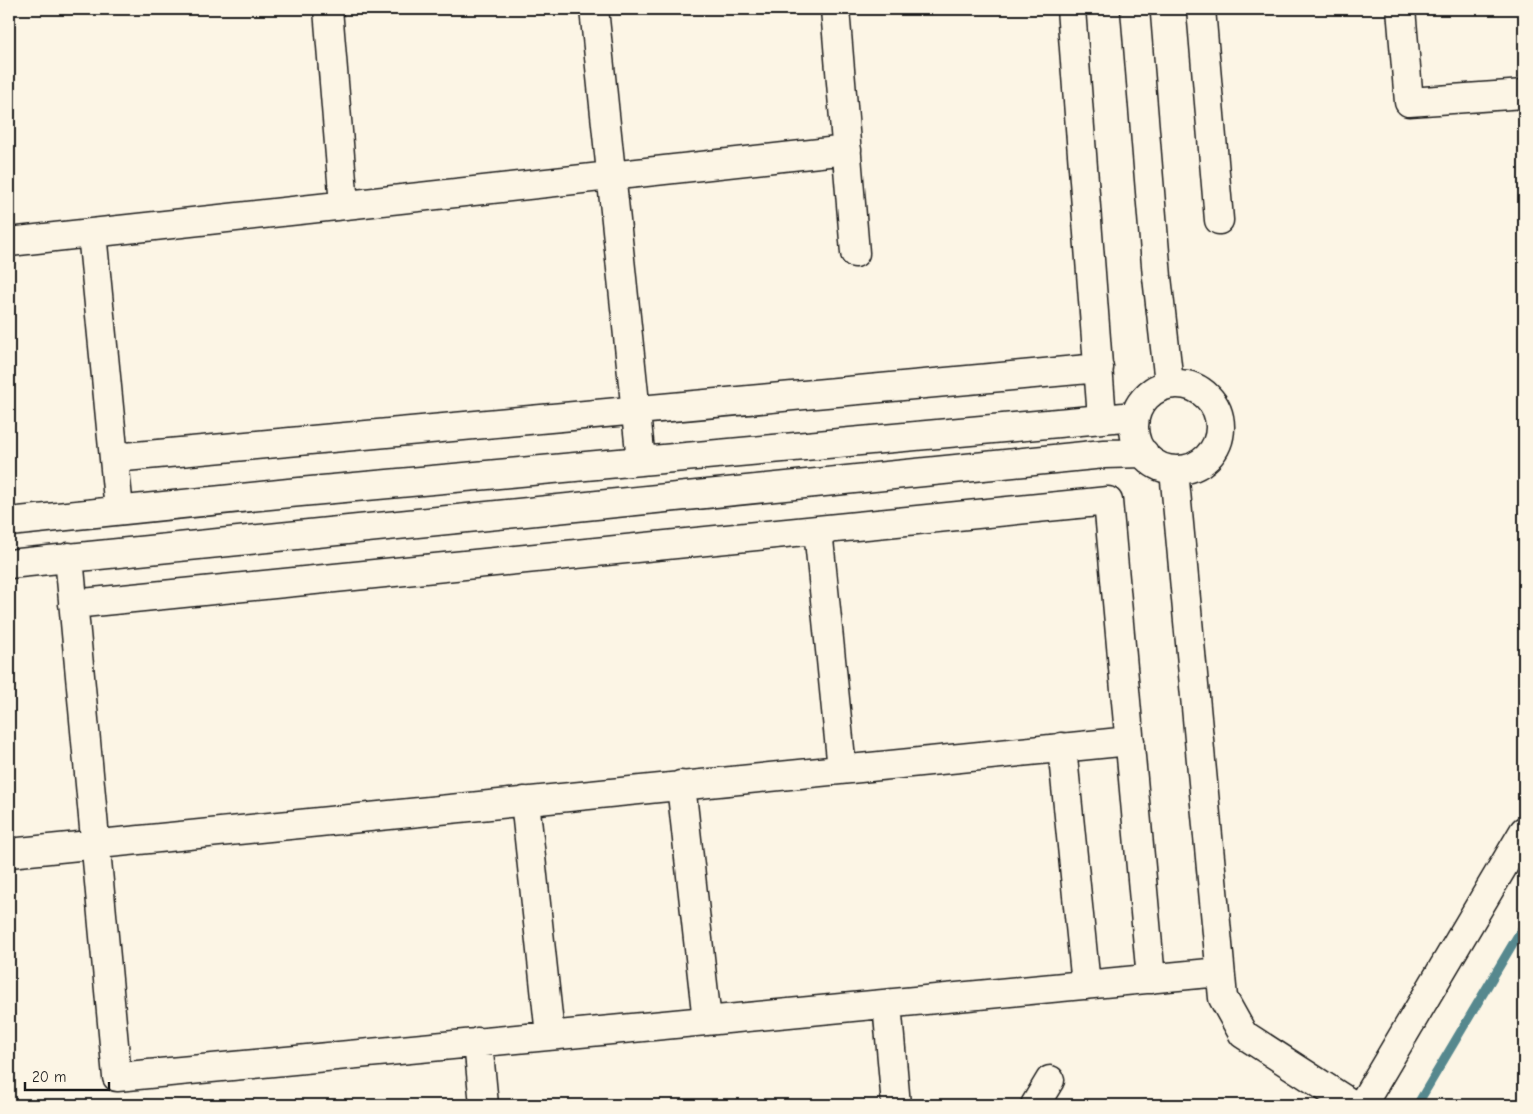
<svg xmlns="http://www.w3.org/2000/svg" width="1533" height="1114" font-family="'Comic Neue',sans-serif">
<rect width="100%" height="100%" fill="#fcf5e5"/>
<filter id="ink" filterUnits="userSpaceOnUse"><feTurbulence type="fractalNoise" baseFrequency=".02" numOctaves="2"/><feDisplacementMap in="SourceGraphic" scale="10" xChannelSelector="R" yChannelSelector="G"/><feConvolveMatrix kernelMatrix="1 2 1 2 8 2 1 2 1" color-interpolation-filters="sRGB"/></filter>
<g filter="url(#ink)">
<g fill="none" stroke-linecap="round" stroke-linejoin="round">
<path stroke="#57888e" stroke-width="9" d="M 1417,1105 L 1524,925"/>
<defs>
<path id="minor" d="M 328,9 L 344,205
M 594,9 L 641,461
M 835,9 L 855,253
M 1071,9 L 1102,418
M 1135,9 L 1157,277 L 1169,383
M 1201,9 L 1219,220
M 1401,9 L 1409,102 L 1524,94
M 92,233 L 119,510
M 9,242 L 847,150
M1134 427a43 43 0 1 1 86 0a43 43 0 1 1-86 0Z
M 114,458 L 1099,368
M 1174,470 L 1223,998 L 1243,1034 L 1353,1105
M 9,522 L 289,493 L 1135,416
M 818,530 L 842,769
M 69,557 L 117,1077 L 1220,972
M 9,564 L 1104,454 L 1144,453
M 73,604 L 1108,501 L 1151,979
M 1062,747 L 1086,985
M 681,785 L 707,1021
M 525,801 L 550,1035
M 9,853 L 1130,741
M 887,1004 L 896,1105
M 478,1042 L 484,1105
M 1035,1105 L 1050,1080
M 1362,1105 L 1524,831"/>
</defs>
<use href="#minor" stroke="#1c1c1c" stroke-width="31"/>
<use href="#minor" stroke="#fcf5e5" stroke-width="28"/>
</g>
</g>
<rect width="1533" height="1114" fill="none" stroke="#fcf5e5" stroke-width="30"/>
<rect x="15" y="15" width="1503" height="1084" fill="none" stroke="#1c1c1c" stroke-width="2" filter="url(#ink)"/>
<path d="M25 1082v8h84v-8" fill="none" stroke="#1c1c1c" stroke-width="2.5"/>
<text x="32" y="1082" font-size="15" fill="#1c1c1c" stroke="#fcf5e5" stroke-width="4" paint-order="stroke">20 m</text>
</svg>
